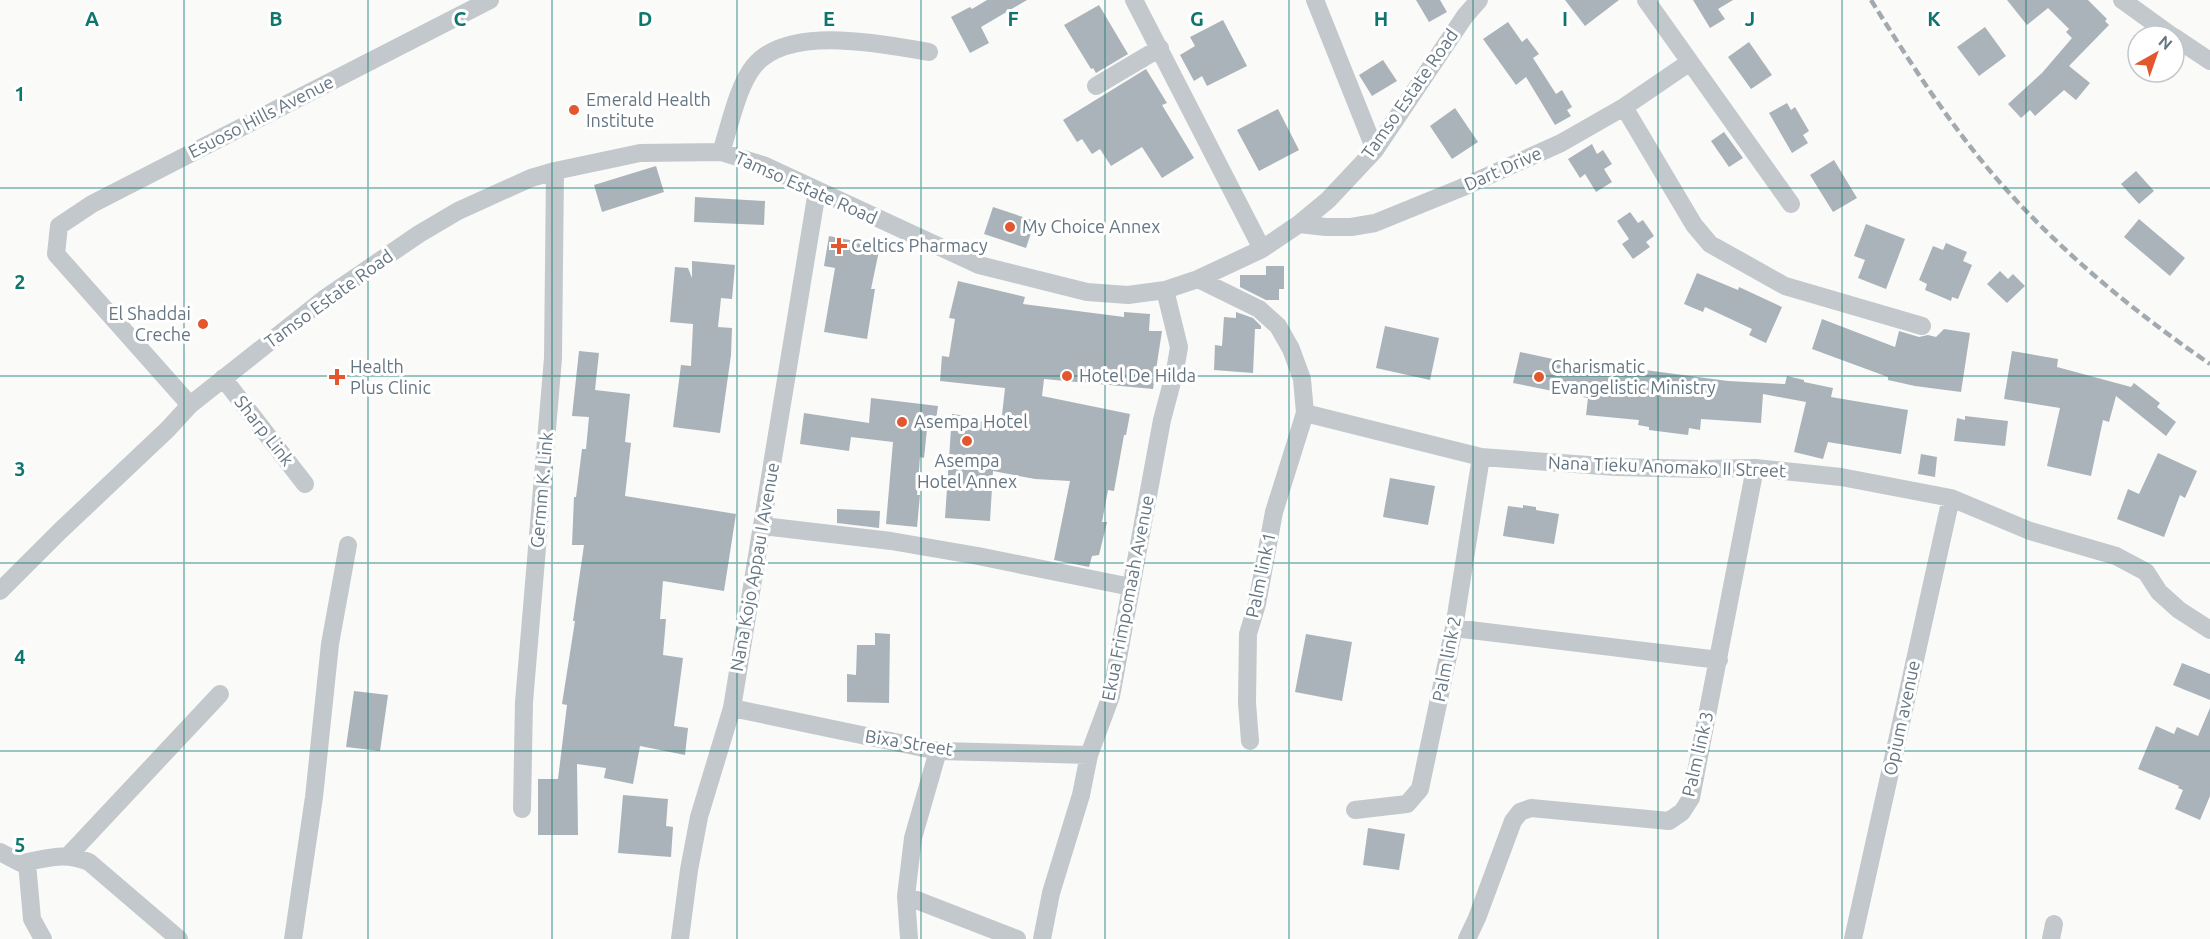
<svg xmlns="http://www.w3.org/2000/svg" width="2210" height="939" font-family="Ubuntu,sans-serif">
<rect width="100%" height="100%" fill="#fafaf8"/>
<path fill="#aab3b9" d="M 987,0 L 1027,0 L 981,27 L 989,43 L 970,53 L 951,17 L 970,7 L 972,9 Z
M 1416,0 L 1440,0 L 1447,12 L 1429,22 Z
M 1565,0 L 1619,0 L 1585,26 Z
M 1693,0 L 1733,0 L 1718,9 L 1725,19 L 1710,28 Z
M 2007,0 L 2088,0 L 2107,19 L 2105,21 L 2109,25 L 2069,66 L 2090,83 L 2076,100 L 2064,90 L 2035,116 L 2030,110 L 2021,118 L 2008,104 L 2042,73 L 2072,38 L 2066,32 L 2069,29 L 2048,8 L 2027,25 Z
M 1099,5 L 1128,54 L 1096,73 L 1093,68 L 1091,69 L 1064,25 Z
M 1223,20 L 1247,66 L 1207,86 L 1202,76 L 1194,81 L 1180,55 L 1195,46 L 1190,37 Z
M 1508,22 L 1522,42 L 1527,38 L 1539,54 L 1533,58 L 1556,94 L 1562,90 L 1572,107 L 1567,110 L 1571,116 L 1555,125 L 1526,77 L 1516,85 L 1483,39 Z
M 1985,27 L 2006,56 L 1979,76 L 1957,47 Z
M 1749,42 L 1772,75 L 1751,89 L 1728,57 Z
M 1383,60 L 1397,81 L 1372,96 L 1359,75 Z
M 1146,69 L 1167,103 L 1162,105 L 1194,158 L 1162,178 L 1142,147 L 1111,166 L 1100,149 L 1092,154 L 1082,139 L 1077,142 L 1063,120 Z
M 1787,103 L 1791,110 L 1795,107 L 1809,131 L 1803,135 L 1808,143 L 1792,153 L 1769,113 Z
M 1455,108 L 1478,142 L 1452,159 L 1430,126 Z
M 1278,109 L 1299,150 L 1259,171 L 1237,130 Z
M 1724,132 L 1743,158 L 1729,167 L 1711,141 Z
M 1592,144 L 1597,154 L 1603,150 L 1612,164 L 1604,169 L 1612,182 L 1596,192 L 1585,174 L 1580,178 L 1568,159 Z
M 1834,160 L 1857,198 L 1833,212 L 1810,175 Z
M 656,166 L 664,192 L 602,212 L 594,185 Z
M 2136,171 L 2154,191 L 2139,204 L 2121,184 Z
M 695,197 L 765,201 L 764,225 L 694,222 Z
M 993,207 L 1035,221 L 1026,248 L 984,234 Z
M 1630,212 L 1638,223 L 1643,220 L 1654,236 L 1646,242 L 1650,247 L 1633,259 L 1622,244 L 1629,239 L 1617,221 Z
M 2139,219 L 2185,258 L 2170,276 L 2124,237 Z
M 1866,224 L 1905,239 L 1886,289 L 1858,278 L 1865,260 L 1854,256 Z
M 829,236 L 880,246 L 871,289 L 875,289 L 867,339 L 824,332 L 835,268 L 824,266 Z
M 1946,243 L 1967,252 L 1963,261 L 1972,265 L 1958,299 L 1952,297 L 1951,301 L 1925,290 L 1927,284 L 1919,280 L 1933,246 L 1943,250 Z
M 692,261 L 735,265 L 732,299 L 721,298 L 718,327 L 732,328 L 731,355 L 720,433 L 673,427 L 681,365 L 691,366 L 693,324 L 670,322 L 675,267 L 688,268 L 692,278 Z
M 1266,266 L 1284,266 L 1284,289 L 1279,289 L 1279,300 L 1266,300 L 1240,287 L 1240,275 L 1266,275 Z
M 2000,271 L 2008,279 L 2013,274 L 2025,286 L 2007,303 L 1987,284 Z
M 1697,273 L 1738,290 L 1739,287 L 1782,307 L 1766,343 L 1749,335 L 1752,329 L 1705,307 L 1703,312 L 1684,304 Z
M 958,281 L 1025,297 L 1023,304 L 1124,317 L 1124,312 L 1150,314 L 1149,331 L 1162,331 L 1153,389 L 1044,379 L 1042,396 L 1130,414 L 1126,435 L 1124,435 L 1114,491 L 1108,490 L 1102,522 L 1107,522 L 1099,555 L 1092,556 L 1089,567 L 1054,560 L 1070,481 L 1035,479 L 993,471 L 990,521 L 945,518 L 952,414 L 967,416 L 970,420 L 1001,424 L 1005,388 L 940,381 L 942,356 L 949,357 L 955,319 L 949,318 Z
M 1236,312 L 1253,318 L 1261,326 L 1261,329 L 1255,329 L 1253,373 L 1214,370 L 1215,345 L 1222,346 L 1224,317 L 1236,318 Z
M 1822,319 L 1895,347 L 1899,331 L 1919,337 L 1928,335 L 1936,337 L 1944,329 L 1970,333 L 1961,392 L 1915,386 L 1888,380 L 1888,377 L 1812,349 Z
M 1385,326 L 1439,338 L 1430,380 L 1376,368 Z
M 579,351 L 599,353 L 595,390 L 630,394 L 625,442 L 631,443 L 625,496 L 736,514 L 724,591 L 663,581 L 660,619 L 666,619 L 663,655 L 683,658 L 674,726 L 688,728 L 685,755 L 640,746 L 633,784 L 604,778 L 606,768 L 577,764 L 578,835 L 538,835 L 538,779 L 558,779 L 567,705 L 562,704 L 575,621 L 573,621 L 584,545 L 572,545 L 574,497 L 576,497 L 582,449 L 586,449 L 589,417 L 572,416 Z
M 2012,351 L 2058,359 L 2057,367 L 2131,387 L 2134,383 L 2160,403 L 2157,407 L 2176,422 L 2166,436 L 2116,396 L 2109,422 L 2103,420 L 2091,476 L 2047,466 L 2060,408 L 2004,399 Z
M 1520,352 L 1571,363 L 1570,367 L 1644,375 L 1645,370 L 1728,381 L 1785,384 L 1787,376 L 1804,380 L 1804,382 L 1833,388 L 1831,397 L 1908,410 L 1901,454 L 1828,442 L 1823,459 L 1794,452 L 1806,402 L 1763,394 L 1761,423 L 1701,419 L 1700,430 L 1689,428 L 1688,435 L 1649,430 L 1649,427 L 1638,425 L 1639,420 L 1586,415 L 1588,398 L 1513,383 Z
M 871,398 L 938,406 L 936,420 L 928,420 L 924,458 L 920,457 L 917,495 L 920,495 L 917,527 L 886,524 L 893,442 L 851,437 L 849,451 L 800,444 L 804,413 L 869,423 Z
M 1965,416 L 2008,421 L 2005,446 L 1954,441 L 1957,418 L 1965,420 Z
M 2158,453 L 2197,471 L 2185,498 L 2180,495 L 2164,537 L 2117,519 L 2128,489 L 2139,494 Z
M 1921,454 L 1937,457 L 1935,477 L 1918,474 Z
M 1390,478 L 1435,486 L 1428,525 L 1383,517 Z
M 1523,505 L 1536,507 L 1536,510 L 1559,514 L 1554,544 L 1503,536 L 1508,506 L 1523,508 Z
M 837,509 L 880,511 L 879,528 L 837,523 Z
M 875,633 L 890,634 L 889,703 L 847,702 L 847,674 L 856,675 L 857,645 L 875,645 Z
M 1306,634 L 1352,642 L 1342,701 L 1295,692 Z
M 2182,663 L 2210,674 L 2210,700 L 2173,685 Z
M 354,691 L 388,695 L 380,751 L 346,747 Z
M 2210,708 L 2210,796 L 2200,820 L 2175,809 L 2183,790 L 2178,788 L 2179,786 L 2138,769 L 2156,726 L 2174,734 L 2177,727 L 2198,736 Z
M 623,795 L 668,799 L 666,826 L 673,827 L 671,857 L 618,853 Z
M 1368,828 L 1405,834 L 1399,870 L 1363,865 Z"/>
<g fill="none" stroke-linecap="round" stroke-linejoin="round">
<path stroke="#c3c8cc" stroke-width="18" d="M 1134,0 L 1262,249
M 1315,0 L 1375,150
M 1646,0 L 1791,204
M 2122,0 L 2172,36
M 2174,37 L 2210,61
M 1096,86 L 1160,48
M 1624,107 L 1694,225 L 1710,244 L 1785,286 L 1922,326
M 721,152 C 730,126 737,87 754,66 C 788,24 883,44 929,52
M 1299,224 L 1326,227 L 1351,227 L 1375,223 L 1461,188 L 1561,143 L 1624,107 L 1690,62
M 1198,279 L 1259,309 L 1278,326 L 1291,349 L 1302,379 L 1305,413 L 1274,512 L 1257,604 L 1248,634 L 1247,703 L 1250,741
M 223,378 L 305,484
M 190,405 L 56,254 L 59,226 L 92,204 L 490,0
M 1305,413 L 1481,457 L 1616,467 L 1702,469 L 1755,468 L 1841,477 L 1951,498 L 2030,531 L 2116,556 L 2146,572 L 2159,592 L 2179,610 L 2210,630
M 763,526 L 891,541 L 978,556 L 1131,587
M 0,591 L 59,532 L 168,429 L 190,405 L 324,299 L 419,234 L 458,211 L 531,178 L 555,171 L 640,153 L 721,152 L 763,165 L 979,265 L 1087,292 L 1128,295 L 1165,290 L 1198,279 L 1262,249 L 1299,224 L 1328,200 L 1375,150 L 1465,16 L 1479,0
M 1454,628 L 1719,660
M 732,708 L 938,751 L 1089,755
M 522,809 L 524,702 L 553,358 L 555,171
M 1355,810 L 1407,804 L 1420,789 L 1454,628 L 1481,457
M 0,852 L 21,863 C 48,859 62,851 89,862 L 179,939
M 68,856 L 220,694
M 27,863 L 32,919 L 43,939
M 906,896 L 1017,939
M 293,939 L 314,797 L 330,644 L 348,545
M 680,939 L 689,870 L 699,817 L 732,708 L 817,191
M 909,939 L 906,896 L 913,838 L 938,751
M 1042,939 L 1051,893 L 1081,795 L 1089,755 L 1111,696 L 1162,420 L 1175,371 L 1179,347 L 1165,290
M 1467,939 L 1477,918 L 1513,821 L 1520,812 L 1531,808 L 1669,821 L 1682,812 L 1691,798 L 1755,468
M 1853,939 L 1951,498
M 2051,939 L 2054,924"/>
<path stroke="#a2aab0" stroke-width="4.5" stroke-dasharray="9 4.5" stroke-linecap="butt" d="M 1871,0 C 1906,56 1943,114 1985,165 C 2050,243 2127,307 2210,364"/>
</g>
<path fill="none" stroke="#0f766e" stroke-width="1.5" stroke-opacity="0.55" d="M 184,0 L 184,939M 368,0 L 368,939M 552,0 L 552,939M 737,0 L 737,939M 921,0 L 921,939M 1105,0 L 1105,939M 1289,0 L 1289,939M 1473,0 L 1473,939M 1658,0 L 1658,939M 1842,0 L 1842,939M 2026,0 L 2026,939M 0,188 L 2210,188M 0,376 L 2210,376M 0,563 L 2210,563M 0,751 L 2210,751"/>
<g fill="#e4572e" stroke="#fff" stroke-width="2">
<circle cx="574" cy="110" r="6"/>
<circle cx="1010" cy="227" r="6"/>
<path d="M836 237h6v6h6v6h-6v6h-6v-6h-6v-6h6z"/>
<circle cx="203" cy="324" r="6"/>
<circle cx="1067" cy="376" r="6"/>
<path d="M334 368h6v6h6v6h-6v6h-6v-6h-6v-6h6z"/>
<circle cx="1539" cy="377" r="6"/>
<circle cx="902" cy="422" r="6"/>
<circle cx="967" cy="441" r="6"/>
</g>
<g text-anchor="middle" stroke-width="6" stroke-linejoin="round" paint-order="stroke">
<g font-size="18" fill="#657683" stroke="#fff">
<text transform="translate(1410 94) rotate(-55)" y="6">Tamso Estate Road</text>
<text transform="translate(261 117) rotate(-27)" y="6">Esuoso Hills Avenue</text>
<text transform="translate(1503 169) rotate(-24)" y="6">Dart Drive</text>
<text transform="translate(806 188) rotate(24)" y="6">Tamso Estate Road</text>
<text transform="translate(329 299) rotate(-36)" y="6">Tamso Estate Road</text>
<text transform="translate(264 431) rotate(52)" y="6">Sharp Link</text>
<text transform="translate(1667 467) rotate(2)" y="6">Nana Tieku Anomako II Street</text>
<text transform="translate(542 490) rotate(-85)" y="6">Germm K. Link</text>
<text transform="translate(755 567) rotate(-80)" y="6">Nana Kojo Appau I Avenue</text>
<text transform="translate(1261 575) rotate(-78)" y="6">Palm link 1</text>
<text transform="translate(1128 598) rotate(-79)" y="6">Ekua Frimpomaah Avenue</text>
<text transform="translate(1447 659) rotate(-79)" y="6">Palm link 2</text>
<text transform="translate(1902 718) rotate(-78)" y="6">Opium avenue</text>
<text transform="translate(909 743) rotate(9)" y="6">Bixa Street</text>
<text transform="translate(1698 754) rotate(-77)" y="6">Palm link 3</text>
</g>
<g font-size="18" fill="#657683" stroke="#fff" text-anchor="start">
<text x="586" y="106">Emerald Health<tspan x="586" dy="21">Institute</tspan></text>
<text x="1022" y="233">My Choice Annex</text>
<text x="851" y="252">Celtics Pharmacy</text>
<text x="191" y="320" text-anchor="end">El Shaddai<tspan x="191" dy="21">Creche</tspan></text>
<text x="350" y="373">Health<tspan x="350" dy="21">Plus Clinic</tspan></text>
<text x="1551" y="373">Charismatic<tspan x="1551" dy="21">Evangelistic Ministry</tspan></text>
<text x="1079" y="382">Hotel De Hilda</text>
<text x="914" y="428">Asempa Hotel</text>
<text x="967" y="467" text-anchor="middle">Asempa<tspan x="967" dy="21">Hotel Annex</tspan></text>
</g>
</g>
<g font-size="20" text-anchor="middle" font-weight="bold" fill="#0f766e" stroke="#fff" stroke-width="6" stroke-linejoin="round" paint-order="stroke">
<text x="92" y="26">A</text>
<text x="276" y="26">B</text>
<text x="460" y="26">C</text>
<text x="645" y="26">D</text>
<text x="829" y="26">E</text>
<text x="1013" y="26">F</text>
<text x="1197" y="26">G</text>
<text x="1381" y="26">H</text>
<text x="1565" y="26">I</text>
<text x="1750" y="26">J</text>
<text x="1934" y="26">K</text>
<text x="20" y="101">1</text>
<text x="20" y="289">2</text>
<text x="20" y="476">3</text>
<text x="20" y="664">4</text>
<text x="20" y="852">5</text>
</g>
<g transform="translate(2156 54) rotate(40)"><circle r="28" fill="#ffffff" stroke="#c1c8cd" stroke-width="1.5"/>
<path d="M0-4.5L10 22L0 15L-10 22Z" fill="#e4572e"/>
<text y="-9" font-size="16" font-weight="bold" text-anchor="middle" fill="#657683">N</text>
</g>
</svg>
